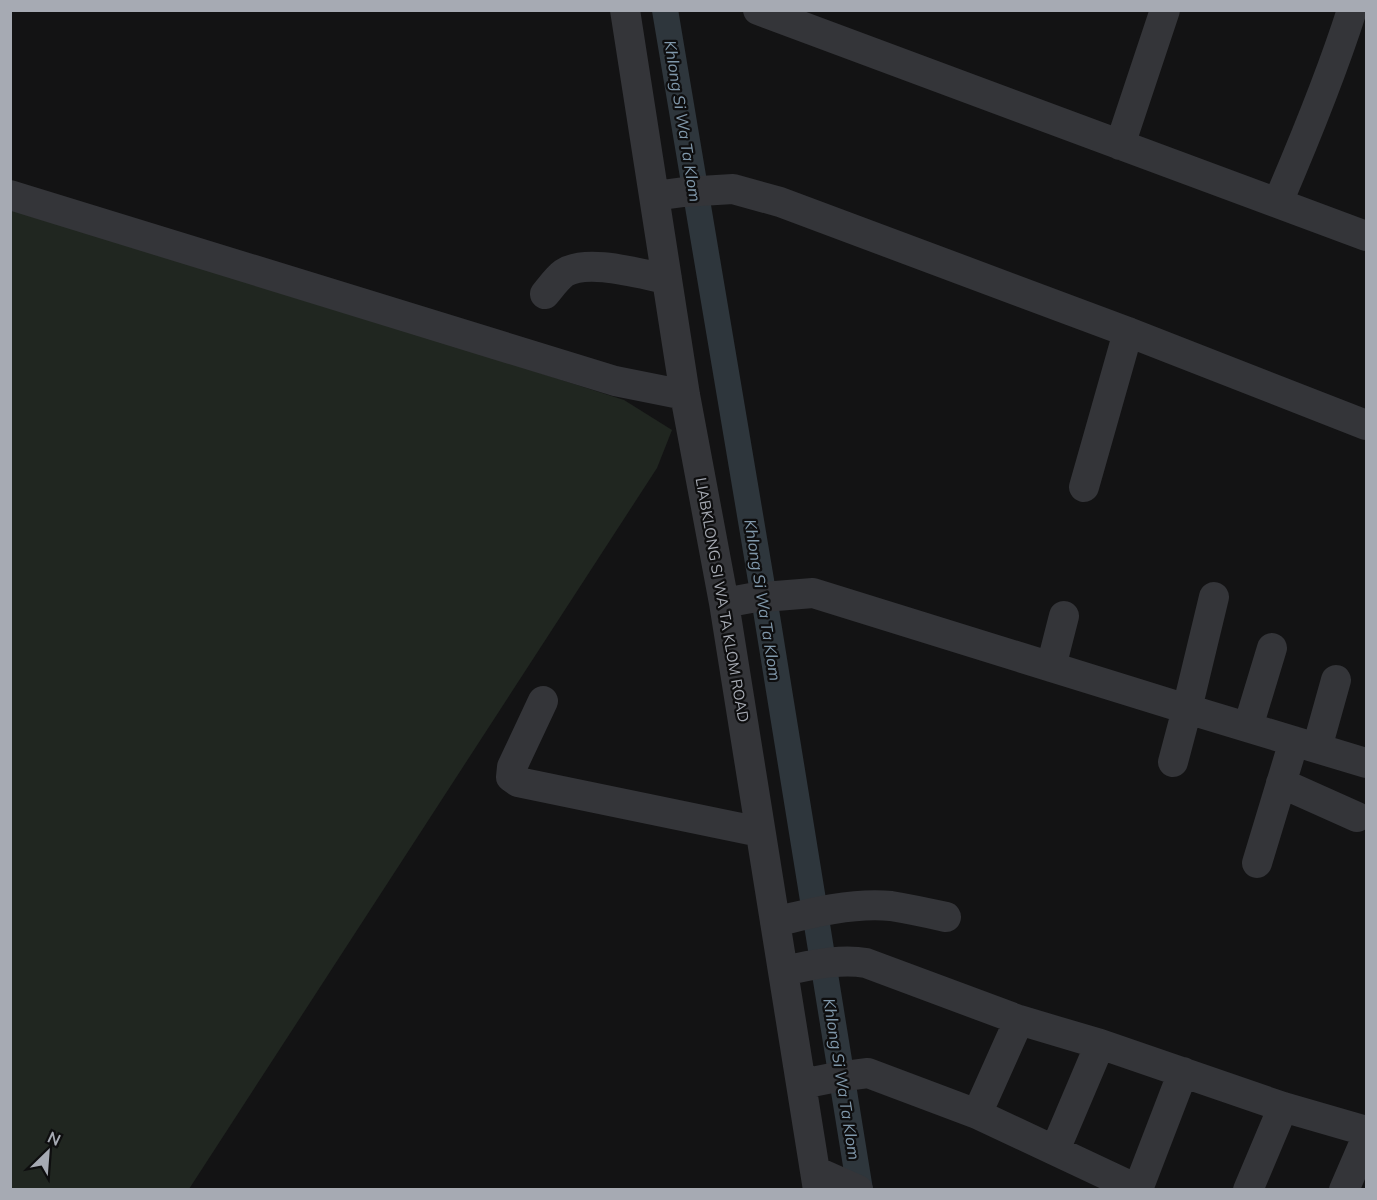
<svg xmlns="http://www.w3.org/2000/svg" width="1377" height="1200" font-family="Mulish,sans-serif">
<rect width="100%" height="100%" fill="#131314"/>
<path fill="#202620" d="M 11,203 L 624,400 L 672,430 L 657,468 L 189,1189 L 11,1190 Z"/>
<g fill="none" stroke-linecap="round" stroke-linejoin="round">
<path stroke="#2e363c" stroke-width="26" d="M 665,10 L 765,604 L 860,1190"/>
<path stroke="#343539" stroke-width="30" d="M 625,10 L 685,395 L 724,603 L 818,1190
M 758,10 L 1366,236
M 1120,145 L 1165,10
M 10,195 L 615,381 L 685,395
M 654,196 L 684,192 L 733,189 L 780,202 L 1128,332 L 1366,425
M 1278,202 C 1305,139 1331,76 1352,10
M 545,294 C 551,287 557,278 564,273 C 587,258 640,274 667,279
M 1084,487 L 1128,332
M 724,603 L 751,598 L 813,593 L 1187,709 L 1366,763
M 1051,667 L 1064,616
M 543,701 L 512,767 L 511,777 L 518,782 L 760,832
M 1248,727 L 1272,648
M 1317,748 L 1336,680
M 1173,762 L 1187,709 L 1214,597
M 1281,783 L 1357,817
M 1257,863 L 1294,741
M 775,922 C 810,913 855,902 891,906 C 909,909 928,913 946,917
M 783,971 C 809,966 839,958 866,963 L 1019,1020 L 1100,1044 L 1283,1107 L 1366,1131
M 802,1084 L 837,1077 L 868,1073 L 977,1114 L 1139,1190
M 977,1114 L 1019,1020
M 1055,1150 L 1100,1044
M 815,1171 L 858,1190
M 1138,1189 L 1183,1072
M 1248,1190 L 1283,1107
M 1344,1190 L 1366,1139"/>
</g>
<g text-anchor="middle" stroke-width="4.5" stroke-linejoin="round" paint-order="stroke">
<g font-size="15" fill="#a6aab3" stroke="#0e0e0f">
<text transform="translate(722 600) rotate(80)" y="5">LIABKLONG SI WA TA KLOM ROAD</text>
</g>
<g font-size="16" font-style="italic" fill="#8098ab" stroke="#0e0e0f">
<text transform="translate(683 121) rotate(81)" y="6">Khlong Si Wa Ta Klom</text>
<text transform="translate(763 600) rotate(81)" y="6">Khlong Si Wa Ta Klom</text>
<text transform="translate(842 1079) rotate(81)" y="6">Khlong Si Wa Ta Klom</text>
</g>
</g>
<rect width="1377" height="1200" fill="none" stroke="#a6aab3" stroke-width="24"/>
<g transform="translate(48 1152) rotate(25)" stroke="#0e0e0f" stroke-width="4.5" paint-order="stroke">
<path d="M0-4.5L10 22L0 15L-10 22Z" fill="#a6aab3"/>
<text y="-9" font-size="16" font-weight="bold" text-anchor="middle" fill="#a6aab3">N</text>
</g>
</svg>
